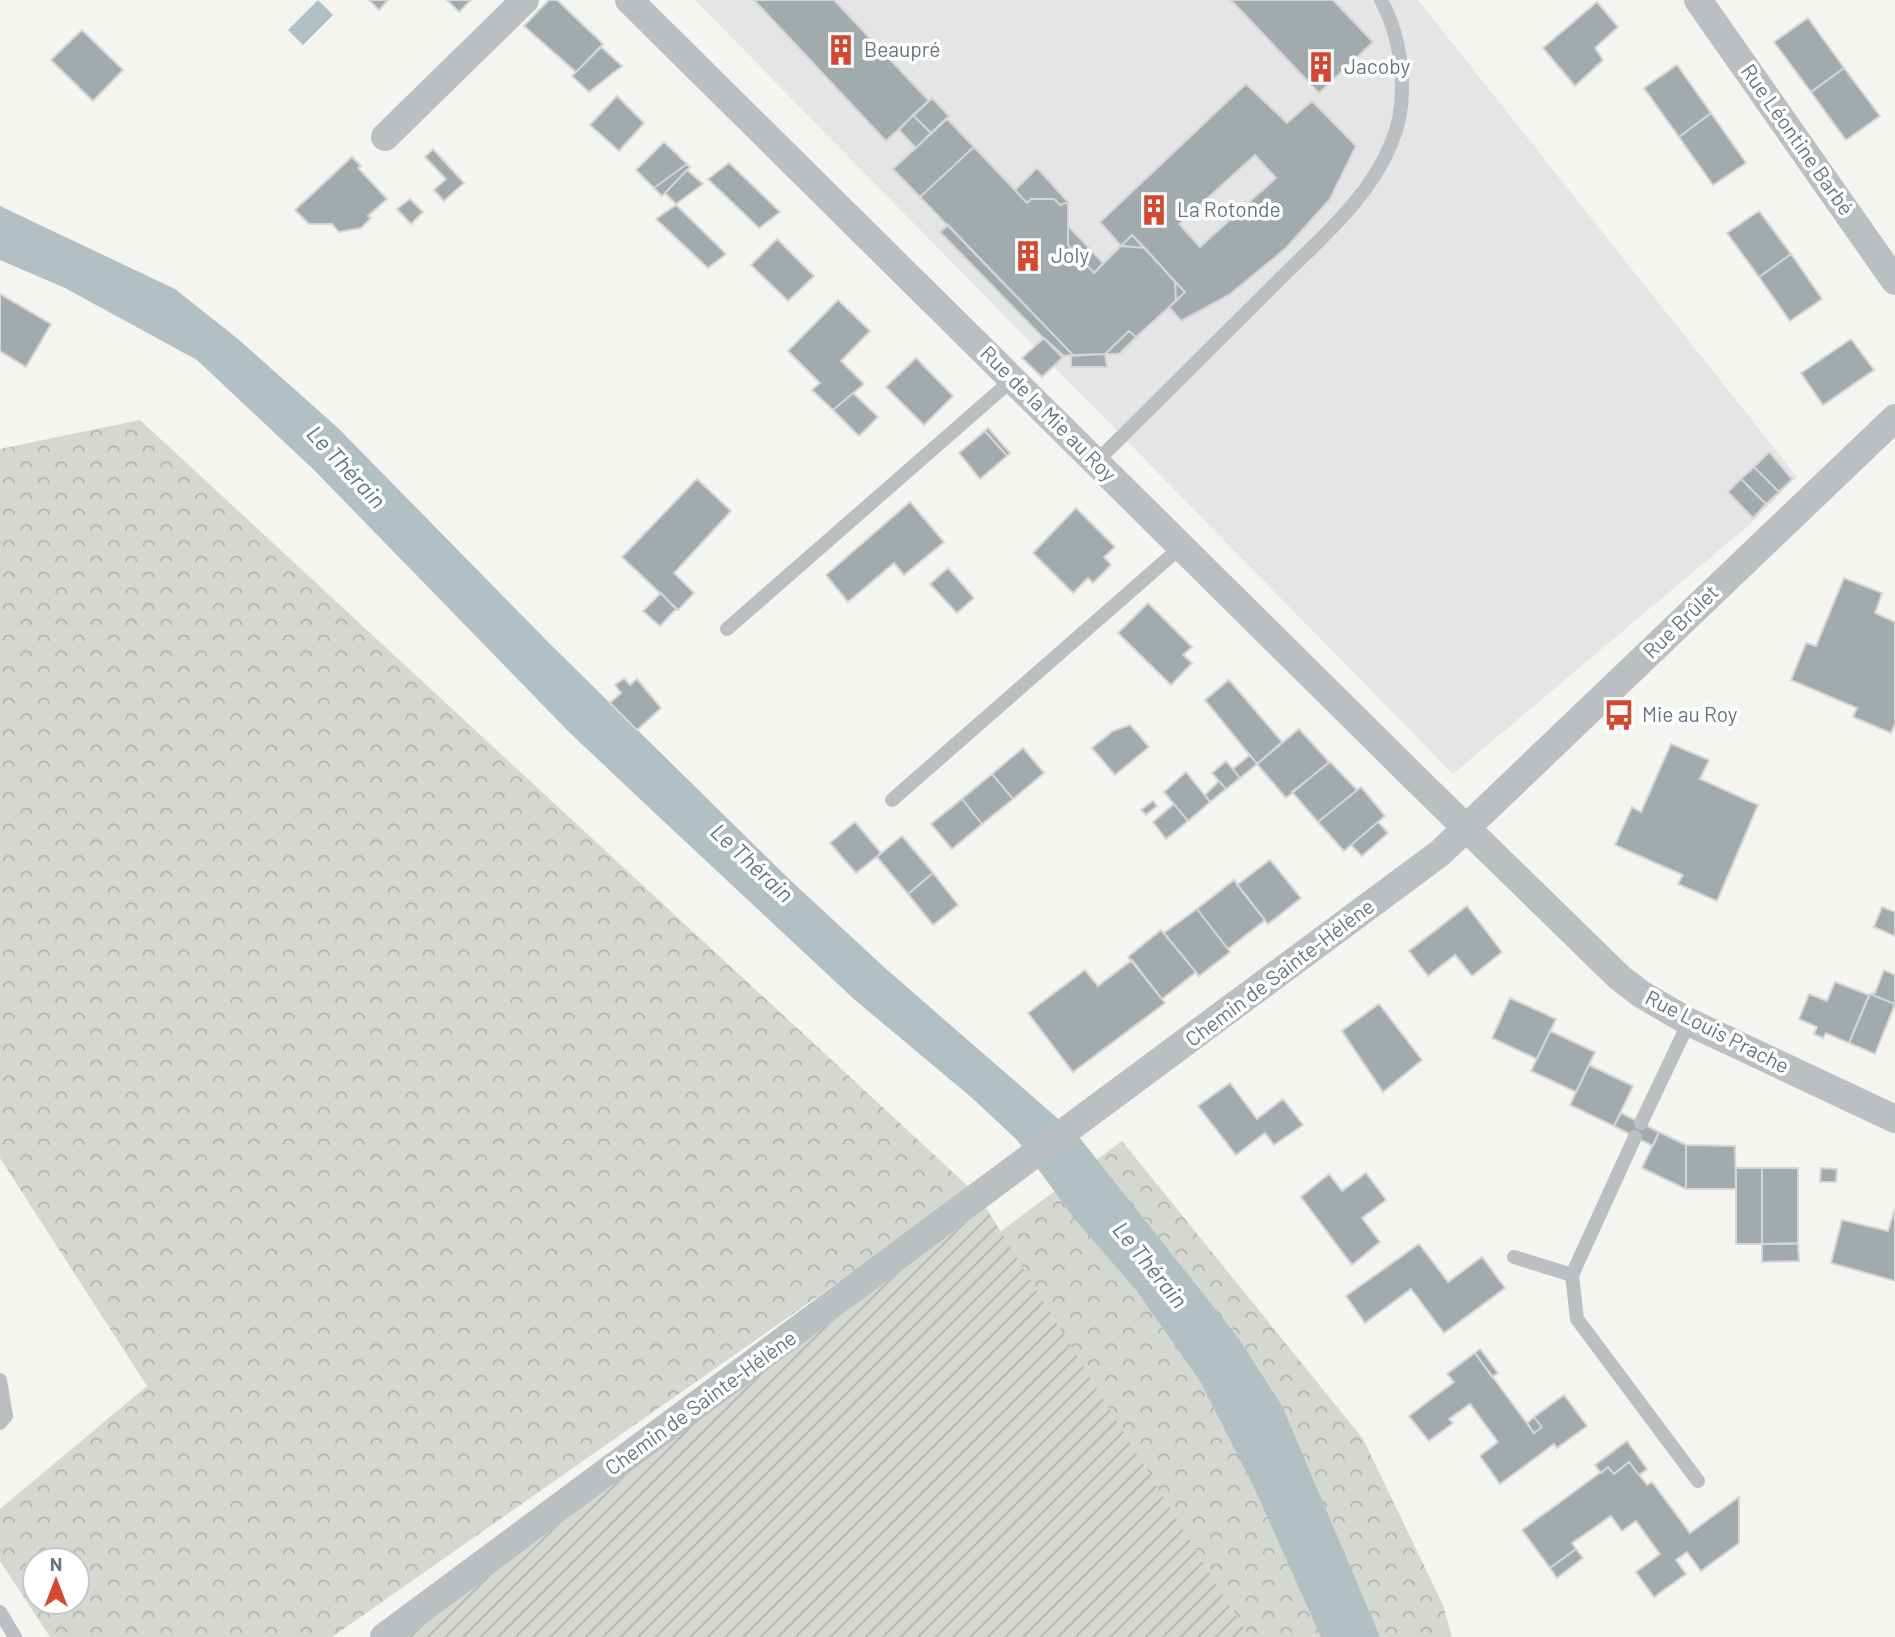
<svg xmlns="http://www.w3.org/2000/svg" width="1895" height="1637" font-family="Barlow,sans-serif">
<defs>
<pattern id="forest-crowns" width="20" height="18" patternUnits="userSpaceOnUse" patternTransform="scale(1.75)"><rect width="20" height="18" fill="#d4d8d0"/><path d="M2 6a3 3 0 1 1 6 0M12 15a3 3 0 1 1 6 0" fill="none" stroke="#b0b4ae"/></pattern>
<pattern id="garden-furrows" width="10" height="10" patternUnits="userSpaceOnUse" patternTransform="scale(1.75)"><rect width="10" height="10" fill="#d4d8d0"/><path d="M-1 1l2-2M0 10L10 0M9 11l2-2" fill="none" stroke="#b0b4ae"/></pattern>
</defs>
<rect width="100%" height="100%" fill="#f4f4f0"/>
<path fill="#e4e5e4" d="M 695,0 L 1418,0 L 1797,477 L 1749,525 L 1453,774 Z"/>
<path fill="url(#forest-crowns)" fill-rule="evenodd" d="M 140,420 L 971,1189 L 332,1637 L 50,1637 L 0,1561 L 0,1509 L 147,1386 L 0,1158 L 0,449 ZM 35,1560 L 77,1560 L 77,1602 L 35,1602 Z
M 1122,1141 L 1363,1439 L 1443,1605 L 1452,1637 L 1249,1637 L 1000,1232 Z"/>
<path fill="url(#garden-furrows)" d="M 982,1201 L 1249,1637 L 393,1637 Z"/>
<path fill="#b2c0c3" d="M 318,0 L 333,15 L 303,45 L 288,30 Z
M 0,206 L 175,289 L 238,339 L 338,428 L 550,644 L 789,879 L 885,968 L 1079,1137 L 1239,1339 L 1282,1406 L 1380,1637 L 1321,1637 L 1253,1485 L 1200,1381 L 1136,1290 L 1073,1217 L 1017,1140 L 971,1097 L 855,1000 L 658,816 L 569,732 L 315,471 L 197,360 L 65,288 L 0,260 Z"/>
<path fill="#a1abae" stroke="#d5d5d3" stroke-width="2" fill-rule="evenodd" d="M 369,0 L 388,0 L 379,10 Z
M 447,0 L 471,0 L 459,12 Z
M 549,0 L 557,0 L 603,44 L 576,72 L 524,26 Z
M 754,0 L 834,0 L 929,101 L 886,141 Z
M 1231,0 L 1333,0 L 1373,42 L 1319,93 Z
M 1597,2 L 1618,27 L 1595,48 L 1603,60 L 1575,86 L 1543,48 Z
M 1808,18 L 1844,68 L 1811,92 L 1774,42 Z
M 82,30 L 123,70 L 93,101 L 51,60 Z
M 601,47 L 622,66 L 589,92 L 572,76 Z
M 1677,65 L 1711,113 L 1679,137 L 1644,88 Z
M 1844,68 L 1880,116 L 1846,140 L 1811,92 Z
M 1246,84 L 1287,123 L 1312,101 L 1356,146 L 1330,199 L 1286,248 L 1229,295 L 1181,321 L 1169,307 L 1185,292 L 1132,235 L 1121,246 L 1100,222 ZM 1255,155 L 1276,178 L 1200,247 L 1179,224 Z
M 617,96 L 644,123 L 619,151 L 590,125 Z
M 932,98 L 949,116 L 931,133 L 913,115 Z
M 1711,113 L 1746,163 L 1713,185 L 1679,137 Z
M 913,115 L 931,133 L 916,148 L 899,130 Z
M 947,119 L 974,147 L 920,197 L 893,169 Z
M 664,142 L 687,164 L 654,188 L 636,170 Z
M 974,147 L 1027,203 L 1031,199 L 1054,199 L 1060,205 L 1068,202 L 1068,245 L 1094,273 L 1121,246 L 1145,248 L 1175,282 L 1176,301 L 1136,337 L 1129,331 L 1105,354 L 1073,355 L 920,197 Z
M 433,149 L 464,183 L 444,201 L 434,190 L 446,179 L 425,157 Z
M 352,157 L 361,166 L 358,168 L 387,199 L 368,216 L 371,218 L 361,228 L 339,232 L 332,224 L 309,224 L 295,210 Z
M 729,163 L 780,212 L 759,228 L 708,179 Z
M 687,164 L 690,167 L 662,196 L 654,188 Z
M 1037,168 L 1068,202 L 1060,205 L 1054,199 L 1031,199 L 1027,203 L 1015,190 Z
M 687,170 L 703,184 L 676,204 L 665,193 Z
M 410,199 L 423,212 L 411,224 L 397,209 Z
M 676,205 L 726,254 L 708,268 L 656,219 Z
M 1759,211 L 1791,254 L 1759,277 L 1727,233 Z
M 948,225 L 1073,355 L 1061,356 L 940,232 Z
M 1068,226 L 1103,263 L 1094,273 L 1068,245 Z
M 1132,235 L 1145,248 L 1121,246 Z
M 777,239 L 814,276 L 788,301 L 751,265 Z
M 1791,254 L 1822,299 L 1790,321 L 1759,277 Z
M 1175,282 L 1185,292 L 1176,301 Z
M 0,294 L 51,324 L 26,367 L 0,351 Z
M 838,300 L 870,331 L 841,361 L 864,384 L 833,410 L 812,390 L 820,383 L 788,351 Z
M 1129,331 L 1136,337 L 1119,354 L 1105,354 Z
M 1044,338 L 1064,356 L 1042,377 L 1022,358 Z
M 1851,339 L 1874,370 L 1823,405 L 1801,373 Z
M 1105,354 L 1107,367 L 1071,367 L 1071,356 Z
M 916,358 L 953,396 L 924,425 L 886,387 Z
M 853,393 L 878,417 L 859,436 L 833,410 Z
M 988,428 L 1010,453 L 1007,456 L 985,431 Z
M 985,431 L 1007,456 L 980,479 L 959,453 Z
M 1769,452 L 1792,479 L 1779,492 L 1754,467 Z
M 1754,467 L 1779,492 L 1766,504 L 1741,479 Z
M 697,479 L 731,511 L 674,573 L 694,593 L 678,610 L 622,557 Z
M 1741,479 L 1766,504 L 1753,518 L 1728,492 Z
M 910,502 L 944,542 L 904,575 L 894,563 L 848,602 L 826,575 Z
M 1076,508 L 1115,547 L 1104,557 L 1111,565 L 1093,583 L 1088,578 L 1073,593 L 1033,553 Z
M 948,568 L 974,598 L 957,613 L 930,584 Z
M 1844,578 L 1882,593 L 1875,613 L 1895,622 L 1895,724 L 1891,733 L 1853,717 L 1857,708 L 1791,680 L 1806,643 L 1816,646 Z
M 661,593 L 676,609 L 660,626 L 643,611 Z
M 1148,603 L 1192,647 L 1183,655 L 1192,663 L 1171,685 L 1118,633 Z
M 624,678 L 630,685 L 637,679 L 661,708 L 637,730 L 610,703 L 621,693 L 615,685 Z
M 1229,680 L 1282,742 L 1257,764 L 1205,700 Z
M 1130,725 L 1149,747 L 1115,775 L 1092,748 L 1113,731 Z
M 1299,729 L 1329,762 L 1286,798 L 1257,764 Z
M 1671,744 L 1709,760 L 1700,779 L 1758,805 L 1717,901 L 1678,884 L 1683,875 L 1615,845 L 1632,807 L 1641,812 Z
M 1023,748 L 1044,773 L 1013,799 L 992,774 Z
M 1250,755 L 1257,764 L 1240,778 L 1233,769 Z
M 1226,761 L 1240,778 L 1226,789 L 1212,773 Z
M 1330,762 L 1357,790 L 1318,822 L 1292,792 Z
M 1186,772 L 1210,802 L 1188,821 L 1164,792 Z
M 992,774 L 1013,799 L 982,824 L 962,799 Z
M 1219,781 L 1226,789 L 1210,802 L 1205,795 Z
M 1361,787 L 1385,816 L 1344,851 L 1318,822 Z
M 962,799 L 982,824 L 952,849 L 931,824 Z
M 1153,801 L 1157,806 L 1146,815 L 1141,810 Z
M 1174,804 L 1188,821 L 1166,839 L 1153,822 Z
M 855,822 L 881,853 L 856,873 L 830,843 Z
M 1378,822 L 1388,833 L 1362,856 L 1351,845 Z
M 902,836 L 933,873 L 908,894 L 877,857 Z
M 1270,860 L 1301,898 L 1268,924 L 1237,885 Z
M 933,873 L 958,905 L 933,925 L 908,894 Z
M 1234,880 L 1265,920 L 1228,949 L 1197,909 Z
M 1467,906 L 1502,952 L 1472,976 L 1455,955 L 1428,976 L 1409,951 Z
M 1882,907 L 1895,912 L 1895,936 L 1874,927 Z
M 1197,909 L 1230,952 L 1199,976 L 1164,933 Z
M 1161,930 L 1196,972 L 1162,999 L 1128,957 Z
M 1132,960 L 1165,1003 L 1073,1072 L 1028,1013 L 1085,970 L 1098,986 Z
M 1884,970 L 1895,975 L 1895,1004 L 1870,994 L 1875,993 Z
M 1835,982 L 1869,995 L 1849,1043 L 1826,1033 L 1823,1038 L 1814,1034 L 1817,1027 L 1799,1019 L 1809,994 L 1827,1001 Z
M 1870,994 L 1895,1004 L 1875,1054 L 1849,1043 Z
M 1510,998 L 1556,1019 L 1537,1059 L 1492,1038 Z
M 1379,1004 L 1422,1060 L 1383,1092 L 1342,1031 Z
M 1550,1031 L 1595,1052 L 1576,1092 L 1531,1071 Z
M 1589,1065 L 1633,1086 L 1614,1126 L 1570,1105 Z
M 1230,1083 L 1257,1119 L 1283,1099 L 1303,1125 L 1274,1145 L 1265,1133 L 1236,1155 L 1198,1106 Z
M 1621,1113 L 1659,1132 L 1653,1146 L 1614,1126 Z
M 1659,1132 L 1686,1145 L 1686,1189 L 1642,1168 Z
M 1686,1145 L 1735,1146 L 1736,1189 L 1686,1189 Z
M 1736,1168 L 1762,1168 L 1762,1244 L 1736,1244 Z
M 1762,1168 L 1798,1168 L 1798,1243 L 1762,1244 Z
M 1821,1168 L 1837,1169 L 1836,1182 L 1820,1182 Z
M 1366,1173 L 1386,1200 L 1362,1218 L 1380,1242 L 1352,1265 L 1301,1197 L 1329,1174 L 1342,1191 Z
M 1895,1208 L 1895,1281 L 1831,1263 L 1842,1220 L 1888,1231 Z
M 1419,1244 L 1448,1282 L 1482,1257 L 1505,1288 L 1444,1333 L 1411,1289 L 1365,1323 L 1346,1296 Z
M 1762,1244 L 1798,1244 L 1799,1261 L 1762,1262 Z
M 1480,1349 L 1498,1373 L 1492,1377 L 1475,1353 Z
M 1475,1353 L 1534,1433 L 1542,1427 L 1534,1417 L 1564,1395 L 1587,1426 L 1557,1448 L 1554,1444 L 1500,1484 L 1480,1456 L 1498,1442 L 1470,1404 L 1449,1419 L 1453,1423 L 1429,1441 L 1409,1416 L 1454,1382 L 1447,1374 Z
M 1534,1417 L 1542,1427 L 1534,1433 L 1527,1423 Z
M 1627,1441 L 1647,1469 L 1639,1475 L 1629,1462 L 1614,1474 L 1608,1467 L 1601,1473 L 1595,1465 Z
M 1629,1462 L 1647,1485 L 1652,1482 L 1690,1533 L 1739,1497 L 1739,1543 L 1701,1571 L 1687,1552 L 1676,1560 L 1686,1574 L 1654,1597 L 1636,1572 L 1660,1554 L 1636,1521 L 1622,1531 L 1611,1516 L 1572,1543 L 1576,1549 L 1550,1568 L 1522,1530 L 1608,1467 L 1614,1474 Z
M 1576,1549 L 1583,1558 L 1557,1578 L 1550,1568 Z"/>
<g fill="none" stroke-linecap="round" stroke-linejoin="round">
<path stroke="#bbbfc2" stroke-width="14" d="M 1096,462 C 1155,403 1214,345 1273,286 C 1315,243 1368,201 1391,144 C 1410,101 1403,41 1381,0
M 727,629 L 1013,379
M 892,800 L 1181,547
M 1641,1123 L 1689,1022
M 1635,1137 L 1572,1275 L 1577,1319 L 1698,1481
M 1514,1257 L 1572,1275
M 0,1380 L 6,1416 L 0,1423
M 0,1612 L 15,1637"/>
<path stroke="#bbbfc2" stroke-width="28" d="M 629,0 L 1418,781 L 1619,977 L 1641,994 L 1689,1022 L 1895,1119
M 1698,0 L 1895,281
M 385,137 L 525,0
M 384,1637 L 1440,853 L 1895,418"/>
</g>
<defs>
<symbol id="building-bare" viewBox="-9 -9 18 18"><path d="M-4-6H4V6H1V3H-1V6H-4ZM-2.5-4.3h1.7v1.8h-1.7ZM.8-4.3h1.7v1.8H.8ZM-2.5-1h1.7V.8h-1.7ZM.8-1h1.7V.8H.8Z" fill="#d7462d" stroke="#fff" stroke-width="2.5" paint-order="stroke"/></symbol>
<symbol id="bus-bare" viewBox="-9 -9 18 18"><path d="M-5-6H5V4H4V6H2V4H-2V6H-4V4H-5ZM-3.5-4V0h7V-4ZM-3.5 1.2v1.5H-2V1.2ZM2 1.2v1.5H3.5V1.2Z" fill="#d7462d" stroke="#fff" stroke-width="2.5" paint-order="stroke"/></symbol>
</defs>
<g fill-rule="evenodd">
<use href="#building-bare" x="819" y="28" width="44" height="44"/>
<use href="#building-bare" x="1299" y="45" width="44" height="44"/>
<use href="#building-bare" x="1132" y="188" width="44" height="44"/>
<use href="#building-bare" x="1006" y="234" width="44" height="44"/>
<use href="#bus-bare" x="1597" y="693" width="44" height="44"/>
</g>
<g text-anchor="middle" stroke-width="7" stroke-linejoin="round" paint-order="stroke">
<g font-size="21" fill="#65767f" stroke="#fff" text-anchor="start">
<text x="864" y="57">Beaupré</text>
<text x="1344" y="74">Jacoby</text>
<text x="1177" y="217">La Rotonde</text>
<text x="1051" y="263">Joly</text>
<text x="1642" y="722">Mie au Roy</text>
</g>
<g font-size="21" fill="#65767f" stroke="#fff">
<text transform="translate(1797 140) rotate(55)" y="7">Rue Léontine Barbé</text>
<text transform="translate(1048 414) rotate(45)" y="7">Rue de la Mie au Roy</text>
<text transform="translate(1681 622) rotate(-44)" y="7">Rue Brûlet</text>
<text transform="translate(1280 973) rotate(-37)" y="7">Chemin de Sainte-Hélène</text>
<text transform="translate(1717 1032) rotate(27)" y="7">Rue Louis Prache</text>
<text transform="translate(701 1403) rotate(-36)" y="7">Chemin de Sainte-Hélène</text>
</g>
<g font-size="23" font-style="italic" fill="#60777d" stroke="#fff">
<text transform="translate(346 467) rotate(47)" y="8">Le Thérain</text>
<text transform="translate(752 863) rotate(43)" y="8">Le Thérain</text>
<text transform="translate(1150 1265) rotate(51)" y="8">Le Thérain</text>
</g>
</g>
<g transform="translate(56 1581)"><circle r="33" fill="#ffffff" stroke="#c1c8cc" stroke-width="2"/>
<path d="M0-5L12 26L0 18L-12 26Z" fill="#d7462d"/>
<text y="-10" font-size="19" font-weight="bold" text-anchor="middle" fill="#65767f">N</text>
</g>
</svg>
